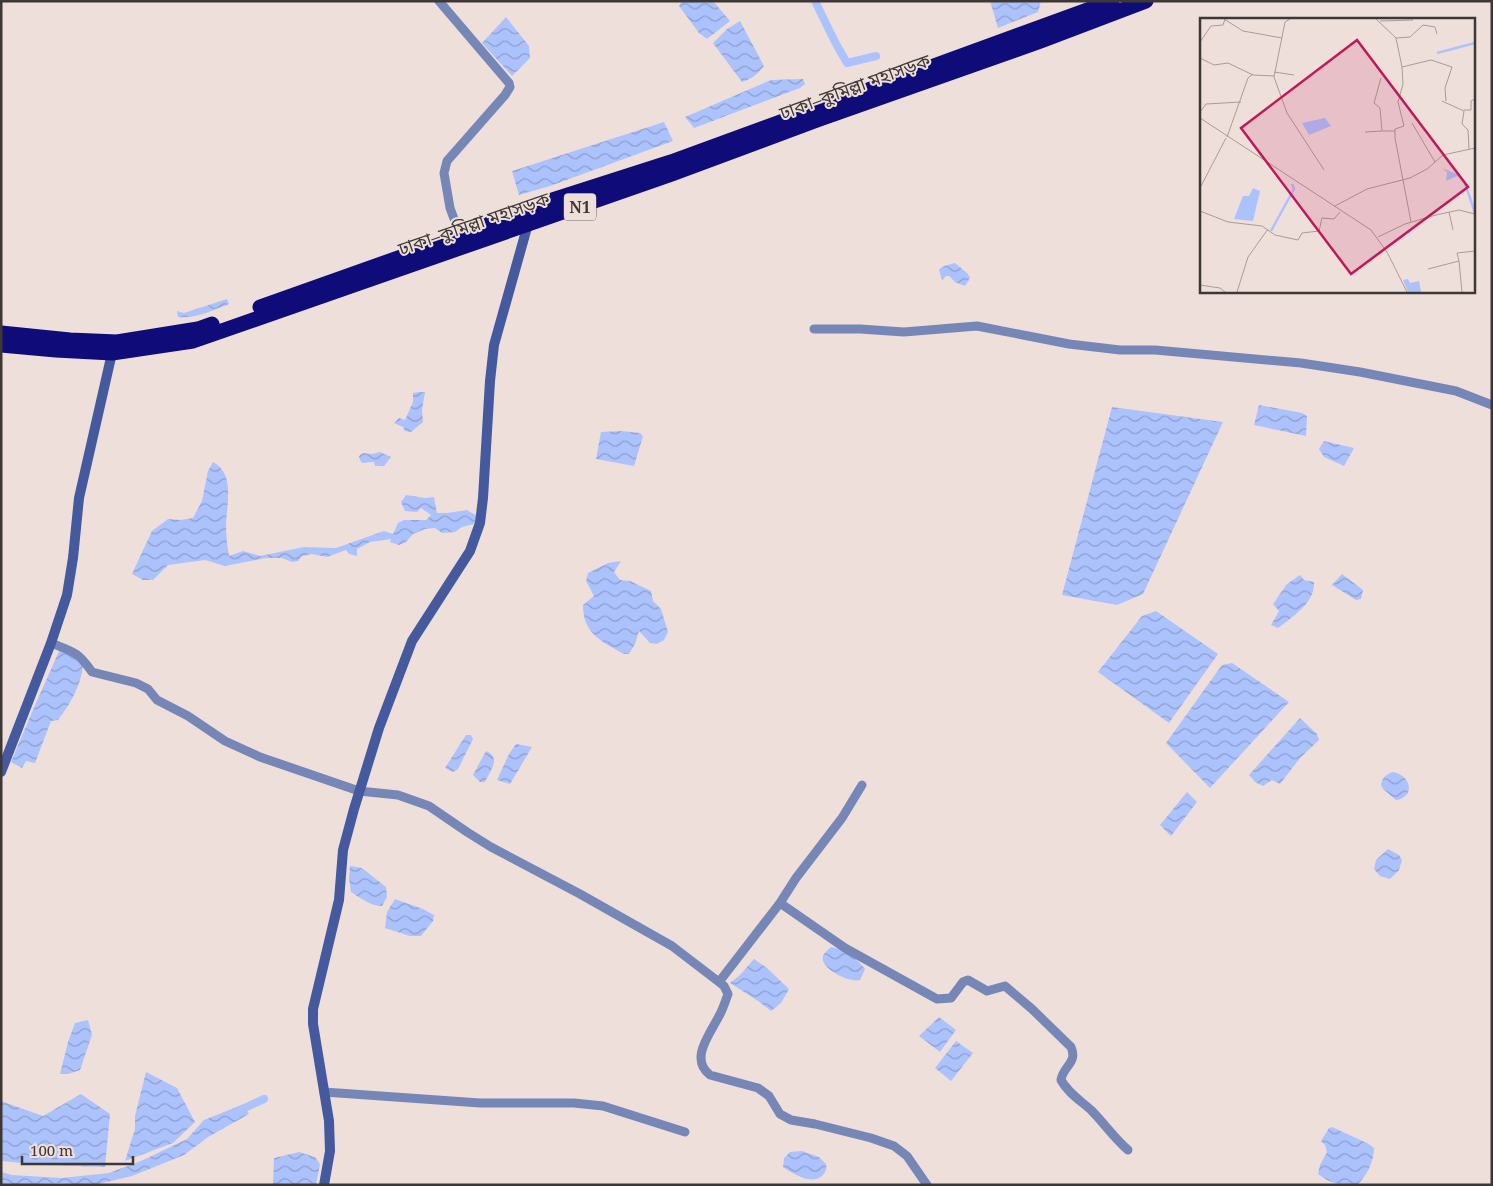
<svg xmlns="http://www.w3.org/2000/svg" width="1493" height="1186" font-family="'Noto Serif','Noto Sans Bengali',serif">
<defs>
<pattern id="water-waves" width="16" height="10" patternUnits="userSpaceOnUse" patternTransform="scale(1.25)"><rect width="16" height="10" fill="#acc2fd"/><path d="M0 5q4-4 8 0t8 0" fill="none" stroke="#8d9ece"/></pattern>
</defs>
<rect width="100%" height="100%" fill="#efdfdb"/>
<path fill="url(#water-waves)" d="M 682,1 L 713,1 L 730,21 L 707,39 L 699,33 L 679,6 Z
M 990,1 L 1041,1 L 1038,12 L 998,28 Z
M 506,17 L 529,46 L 530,58 L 512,76 L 482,43 Z
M 740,21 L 764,66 C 758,74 752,79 742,82 L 713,43 L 727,29 Z
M 803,79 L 805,84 L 800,88 L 694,128 L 685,117 L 771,80 Z
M 664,122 L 673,141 L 550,186 L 519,195 L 512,171 Z
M 955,263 L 968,274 L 970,278 L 965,286 L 955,282 L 949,276 L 946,276 L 942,280 L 939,270 L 944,266 Z
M 227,299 L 229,304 C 213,310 196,319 178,317 L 177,311 L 184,313 Z
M 419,392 L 425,392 L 422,410 L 423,422 L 411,432 L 405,431 L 403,427 L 394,423 L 399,418 L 405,420 L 413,402 L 413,393 Z
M 1259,405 L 1302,413 L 1307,416 L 1306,436 L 1254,425 Z
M 1112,407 L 1223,422 L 1143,594 L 1117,605 L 1062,595 Z
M 621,431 L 640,433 L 643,436 L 634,466 L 596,459 L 601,432 Z
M 1324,441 L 1354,448 L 1344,466 L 1324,457 L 1319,449 Z
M 380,452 L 391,457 L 384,466 L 375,466 L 374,462 L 362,463 L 360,460 L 359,456 L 363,453 L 372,454 Z
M 213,462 C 235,474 227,502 226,524 C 226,534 227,545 229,556 L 243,551 L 260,556 L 304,547 L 336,548 L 384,531 L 393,534 L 398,523 L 404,520 L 426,520 L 431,515 L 421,508 L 417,512 L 405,511 L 401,502 L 406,495 L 425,498 L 434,497 L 437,513 L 447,513 L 467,510 L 477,516 L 477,520 L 474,524 L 462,527 L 455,532 L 442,533 L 435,528 L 425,529 L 413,534 L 406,542 L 399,545 L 390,542 L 391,539 L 370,542 L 357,549 L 357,556 L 349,554 L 346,550 L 327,557 L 312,554 L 302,556 L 298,561 L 292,562 L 282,558 L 266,558 L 225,566 L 205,560 L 168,565 L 153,580 L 143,580 L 132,574 L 152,531 L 168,519 L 180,520 L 193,518 L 202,501 L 208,471 Z
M 621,561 L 614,572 L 620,580 L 630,581 L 651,591 L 653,601 L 661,609 L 668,632 L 664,640 L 657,644 L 650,643 L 639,631 L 635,644 L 629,654 L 624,654 C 601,641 583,634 583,605 L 594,596 L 586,581 L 588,573 L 608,563 Z
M 1342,574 L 1363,590 L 1361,599 L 1356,600 L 1332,585 Z
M 1300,575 L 1304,580 L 1314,582 C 1315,603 1293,616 1278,628 L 1271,625 L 1279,611 L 1273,604 L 1287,584 Z
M 1156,611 L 1218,654 L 1169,723 L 1098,672 L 1142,616 Z
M 60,649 L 83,662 C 83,682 70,705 58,720 L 51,721 L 35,763 L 26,761 L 22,768 L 11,762 L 32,712 Z
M 1232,663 L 1289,702 L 1210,788 L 1166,743 L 1222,665 Z
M 1300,718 L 1317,734 L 1319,740 L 1300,758 L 1280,784 L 1272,780 L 1263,786 L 1255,782 L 1249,775 Z
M 466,735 L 471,735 L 473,739 L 458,769 L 453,772 L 445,768 Z
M 516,744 L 532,747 L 510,784 L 497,780 L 509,754 Z
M 486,751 C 502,758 490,771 485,782 L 480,782 L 473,775 Z
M 1393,772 C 1411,775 1416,797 1396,800 L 1383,789 L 1381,785 C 1382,778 1386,774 1393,772 Z
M 1187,792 L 1197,802 L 1171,836 L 1160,825 Z
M 1388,849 L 1399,855 L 1402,860 L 1399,870 L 1390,879 L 1380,876 L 1374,869 L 1376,860 Z
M 350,866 L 362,868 L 386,887 L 387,897 L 382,906 C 371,906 360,898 351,892 L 349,878 Z
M 395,899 L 423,909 L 434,915 L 433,921 L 421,936 L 410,936 L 385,928 L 387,912 Z
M 831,947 C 844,949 857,958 865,969 L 860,980 C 850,983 819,969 823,956 C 824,953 829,949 831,947 Z
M 754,959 L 767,968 L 789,989 L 781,1003 L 771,1011 L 758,1001 L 730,983 L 740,975 Z
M 939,1017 L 956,1030 L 940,1052 L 919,1036 Z
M 88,1020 L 92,1035 L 80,1070 L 68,1074 L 60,1074 L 68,1042 L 75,1023 Z
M 956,1041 L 973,1053 L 951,1081 L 935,1068 Z
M 146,1072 L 177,1088 L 195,1122 L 173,1143 L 125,1161 L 135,1129 L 135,1116 Z
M 81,1094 L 110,1114 L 105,1167 L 43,1165 L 1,1161 L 1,1101 L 43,1116 Z
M 244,1104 L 249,1114 L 208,1137 L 184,1155 L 132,1176 L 94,1185 L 60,1183 L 1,1185 L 1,1172 L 12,1175 L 62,1178 L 109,1173 L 141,1161 L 187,1139 L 204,1120 Z
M 1332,1127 L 1367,1143 L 1374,1148 C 1374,1161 1367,1176 1357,1185 C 1342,1185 1330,1184 1318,1174 L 1320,1165 L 1327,1152 L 1325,1145 L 1321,1141 L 1329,1128 Z
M 802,1151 L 819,1157 L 826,1164 C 827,1169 826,1171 823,1175 C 813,1186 793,1174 783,1167 L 784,1158 L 790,1152 Z
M 299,1152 L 315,1157 L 320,1164 L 316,1185 L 273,1185 L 274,1158 Z"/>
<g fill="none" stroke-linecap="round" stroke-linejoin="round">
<path stroke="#acc2fd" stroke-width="8" d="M 815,1 L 835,42 L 847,63 L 876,56
M 236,1112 L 264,1099"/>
<path stroke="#7687b7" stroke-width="9" d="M 439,1 L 509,83 L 510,87 L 505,95 L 447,161 L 444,173 L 450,208 L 460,235
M 814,329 L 860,329 L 904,332 L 977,326 L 1069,344 L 1120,350 L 1155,350 L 1301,363 L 1360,372 L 1456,391 L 1492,405
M 51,643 C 74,652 78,652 92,672 L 136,683 L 148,689 L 157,700 L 188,716 L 225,741 L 260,757 L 359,791 L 398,795 L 429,806 L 467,832 L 491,847 L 580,894 L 672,946 L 719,982 L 724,986 L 728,994 C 725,1002 723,1009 719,1016 C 710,1034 689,1059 710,1075 L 758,1088 L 769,1096 L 780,1114 L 791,1120 L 815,1124 L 871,1138 L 894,1146 L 907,1156 L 927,1185
M 780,903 L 796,878 L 842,818 L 862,785
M 719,982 L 780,903 L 845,948 L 937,999 L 951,998 L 963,982 L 968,980 L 987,991 L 1005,986 L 1032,1009 L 1071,1047 C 1078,1063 1063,1066 1061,1080 C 1068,1093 1081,1101 1091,1110 C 1104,1123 1114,1138 1128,1150
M 324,1092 L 480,1103 L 574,1103 L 603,1106 L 685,1132"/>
<path stroke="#44599e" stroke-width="10" d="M 1,772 L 51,643 L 67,595 L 73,558 L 79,498 L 112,353
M 324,1185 L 330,1151 L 329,1121 L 313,1024 L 313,1009 L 339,900 L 343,850 L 354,809 L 379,728 L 412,641 L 470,551 L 480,523 L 483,498 L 490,381 L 494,345 L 528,224"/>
<path stroke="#0f0b78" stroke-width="15" d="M 260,307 L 446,241 L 540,204 L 671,162 L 1112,1
M 1,333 L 70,340 L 117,342 L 198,329 L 212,324
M 1,345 L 56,350 L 112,353 L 193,341 L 672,174 L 817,120 L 1038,42 L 1146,1"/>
</g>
<g text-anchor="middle" stroke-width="4" stroke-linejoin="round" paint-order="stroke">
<rect fill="#efdfdb" stroke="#726967" stroke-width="1" x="564" y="193.5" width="32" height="27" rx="4"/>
<g font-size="16" font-weight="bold" fill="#3d3735">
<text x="580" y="213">N1</text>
</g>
<g font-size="18" fill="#3d3735" stroke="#efdfdb">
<text transform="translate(855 87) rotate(-20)" y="6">ঢাকা–কুমিল্লা মহাসড়ক</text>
<text transform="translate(474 224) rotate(-19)" y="6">ঢাকা–কুমিল্লা মহাসড়ক</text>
</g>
</g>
<g transform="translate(1200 18)">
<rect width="275" height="275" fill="#efdfdb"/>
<path d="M 125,100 L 131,108 L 109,117 L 102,105 ZM 242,150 L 257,156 L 265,163 L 275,190 L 275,199 L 263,163 L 257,158 L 246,163 L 247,154 ZM 53,170 L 60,173 L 53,203 L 34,201 L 43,178 L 49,178 ZM 208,261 L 210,265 L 219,263 L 221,274 L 208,274 L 203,262 Z" fill="#acc2fd"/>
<path fill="none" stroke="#acc2fd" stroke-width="2.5" d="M 237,35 L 275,25M 71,213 L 94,171 L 92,166"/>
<path fill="none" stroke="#a89c99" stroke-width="1" d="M 24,1 L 43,13 L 82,20M 90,1 L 85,4 L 74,59 L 87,95 L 124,152M 176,1 L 196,20 L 202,49 L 203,66 L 198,84 L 204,108 L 195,111 L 195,120 L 211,204M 180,3 L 213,2M 196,20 L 210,19 L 223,7 L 235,9 L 237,16M 0,24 L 11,8 L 23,7 L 25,1M 0,40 L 14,47 L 28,45 L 53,57 L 74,58M 202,49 L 231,42 L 252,49 L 245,70 L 246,83M 74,54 L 94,57M 181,60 L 174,85 L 180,90 L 182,113 L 195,113M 242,83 L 264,93 L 262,106 L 268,112 L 269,131M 264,92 L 271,92 L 271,83 L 275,81M 0,94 L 6,86 L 41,84M 0,100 L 171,212 L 187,234 L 207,274M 212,105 L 235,144M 165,114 L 182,113M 27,119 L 48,60 L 53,56M 0,170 L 26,120M 135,188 L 167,171 L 210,160 L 227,151 L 243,137 L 275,130M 0,193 L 28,204 L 62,208 L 75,217 L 98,222 L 102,215 L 119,213 L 122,200 L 134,201 L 140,194M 249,194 L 253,212M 178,219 L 205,206 L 236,197 L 259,192 L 275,196M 259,243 L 257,235 L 275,233M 228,251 L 259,243 L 262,274M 0,267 L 20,270 L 25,274M 37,274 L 48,239 L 68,211"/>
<path fill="#c2185b" fill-opacity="0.15" stroke="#c2185b" stroke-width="2.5" d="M 157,22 L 268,169 L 151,256 L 41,110 Z"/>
<rect width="275" height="275" fill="none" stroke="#3d3735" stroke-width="2.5"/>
</g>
<rect width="1493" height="1186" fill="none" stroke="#3d3735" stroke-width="5"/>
<path d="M22 1156v8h111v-8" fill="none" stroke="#3d3735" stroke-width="2.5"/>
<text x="30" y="1156" font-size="15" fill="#3d3735" stroke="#efdfdb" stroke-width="4" paint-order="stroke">100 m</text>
</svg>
